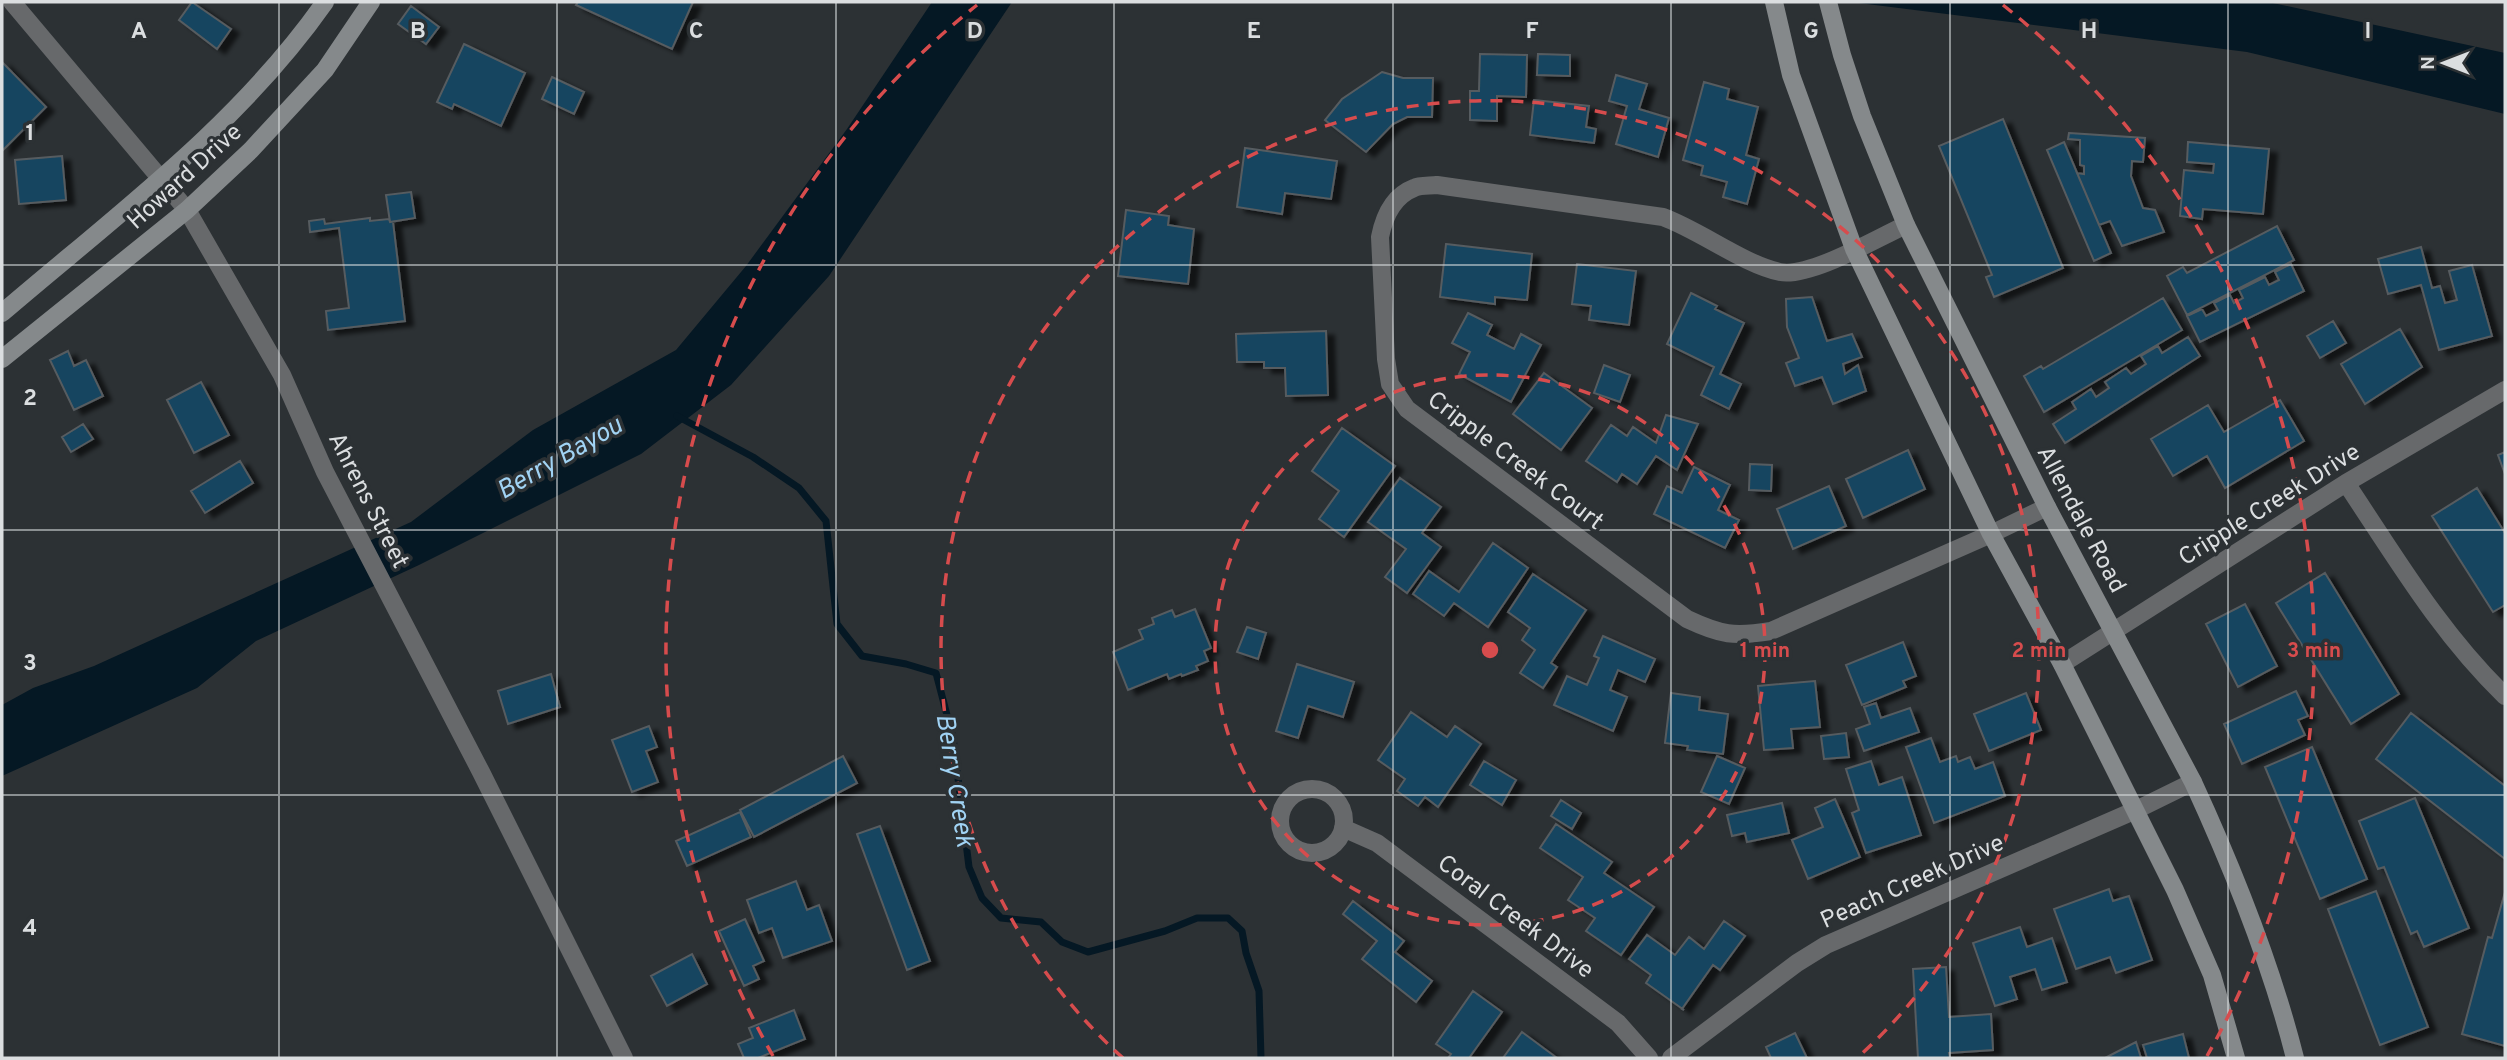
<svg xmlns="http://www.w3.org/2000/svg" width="2507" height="1060" font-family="Overpass,sans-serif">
<defs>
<filter id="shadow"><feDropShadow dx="8" dy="4.5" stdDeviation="2" flood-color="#0009"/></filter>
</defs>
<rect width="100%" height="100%" fill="#2c3134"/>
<path fill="#051824" d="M 932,2 L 1012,2 L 829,276 L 731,385 L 641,454 L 419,565 L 256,641 L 197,688 L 2,776 L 2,705 L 33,688 L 94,666 L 411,522 L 533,430 L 676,350 L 746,266 L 847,129 Z
M 1851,2 L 2268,2 L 2505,53 L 2505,114 L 2247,52 Z"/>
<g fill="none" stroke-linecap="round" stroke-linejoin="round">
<path stroke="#051824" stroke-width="7" d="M 677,416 L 753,457 L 799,488 L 826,521 L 837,624 L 862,656 L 906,664 L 936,673 L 953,738 L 969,867 L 982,898 L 1001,918 L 1041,922 L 1062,942 L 1088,952 L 1165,931 L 1197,918 L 1228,918 L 1242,931 L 1246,953 L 1259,991 L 1261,1058"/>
</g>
<path fill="#144560" stroke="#575c60" stroke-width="2" filter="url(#shadow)" d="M 192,2 L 231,29 L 217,49 L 179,20 Z
M 578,2 L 693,2 L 672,49 L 576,5 Z
M 411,6 L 439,27 L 426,44 L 398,24 Z
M 464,44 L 525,73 L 501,126 L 454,104 L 452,109 L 437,102 Z
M 1480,54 L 1527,55 L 1526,97 L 1497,96 L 1497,121 L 1470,120 L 1470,91 L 1479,91 Z
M 1538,54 L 1570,55 L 1570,76 L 1537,75 Z
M 2,62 L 46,107 L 2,151 Z
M 1382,72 L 1403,78 L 1433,78 L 1432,117 L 1407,117 L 1393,124 L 1366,152 L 1325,120 L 1342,99 Z
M 1616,75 L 1647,84 L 1639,109 L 1669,118 L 1658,157 L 1616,144 L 1627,106 L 1609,101 Z
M 552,77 L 584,92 L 574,114 L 542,99 Z
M 1704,82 L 1729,89 L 1727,99 L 1758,107 L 1746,155 L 1759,159 L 1747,204 L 1723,197 L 1727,182 L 1701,175 L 1703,166 L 1683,160 Z
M 1534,100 L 1589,106 L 1586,127 L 1596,129 L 1594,143 L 1530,135 Z
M 2003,119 L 2063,268 L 1994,297 L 1986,277 L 1992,275 L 1939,146 Z
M 2069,133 L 2145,138 L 2143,162 L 2132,161 L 2131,176 L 2143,208 L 2155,210 L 2164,232 L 2122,246 L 2110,221 L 2099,225 L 2077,173 L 2084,174 L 2084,166 L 2080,165 L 2080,140 L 2068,139 Z
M 2064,142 L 2111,253 L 2094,261 L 2047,150 Z
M 2188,142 L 2269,149 L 2263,214 L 2203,209 L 2202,219 L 2180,216 L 2184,170 L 2213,173 L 2214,164 L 2187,162 Z
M 1245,148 L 1337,161 L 1331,199 L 1285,193 L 1282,214 L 1237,207 Z
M 62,156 L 66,200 L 19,204 L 15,160 Z
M 411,192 L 415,218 L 390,222 L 386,195 Z
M 1126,210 L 1169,216 L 1168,225 L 1194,229 L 1188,284 L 1118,276 Z
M 370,218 L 370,221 L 389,219 L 390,222 L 393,222 L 405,321 L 328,330 L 326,311 L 349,308 L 339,228 L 310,232 L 309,221 L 324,219 L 325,224 Z
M 2277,226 L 2294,260 L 2187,315 L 2167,276 L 2183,267 L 2187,273 Z
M 1446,244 L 1532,254 L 1527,300 L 1495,297 L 1495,304 L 1440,297 Z
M 2421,247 L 2432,288 L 2440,286 L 2445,303 L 2457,300 L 2449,271 L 2472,265 L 2492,336 L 2439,350 L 2421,285 L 2388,294 L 2378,259 Z
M 1577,264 L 1636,271 L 1629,325 L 1589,320 L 1591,306 L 1572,304 Z
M 2291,264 L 2304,291 L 2200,342 L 2187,316 L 2202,309 L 2206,316 L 2218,310 L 2214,303 L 2230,295 L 2234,303 L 2243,298 L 2239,290 L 2265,277 L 2269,285 L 2279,280 L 2275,272 Z
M 1691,293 L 1717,306 L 1715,309 L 1744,323 L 1720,374 L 1741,384 L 1729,409 L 1701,395 L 1714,367 L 1667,344 Z
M 1812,297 L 1827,341 L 1852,334 L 1862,357 L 1843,364 L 1845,374 L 1858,365 L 1866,391 L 1833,404 L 1822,377 L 1795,386 L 1786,363 L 1799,358 L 1787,327 L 1786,299 Z
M 2163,298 L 2182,330 L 2044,412 L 2024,376 L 2041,366 L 2043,369 Z
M 1468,313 L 1492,325 L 1487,335 L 1514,349 L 1521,334 L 1541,345 L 1511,402 L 1459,374 L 1470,352 L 1452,343 Z
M 2333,321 L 2346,343 L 2320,358 L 2307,336 Z
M 2400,329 L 2422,367 L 2365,404 L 2341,364 Z
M 1326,331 L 1328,395 L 1286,396 L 1285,368 L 1264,368 L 1264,362 L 1237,362 L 1236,334 Z
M 2188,337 L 2200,356 L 2065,443 L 2053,424 L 2076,409 L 2072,402 L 2091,389 L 2096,397 L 2109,388 L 2105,382 L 2126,368 L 2131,374 L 2146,364 L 2141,356 L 2158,346 L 2162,353 Z
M 68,351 L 74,366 L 86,360 L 103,396 L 74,410 L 50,360 Z
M 1604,365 L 1630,375 L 1620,402 L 1594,393 Z
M 1544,373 L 1592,408 L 1561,450 L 1513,414 Z
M 201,382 L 229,435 L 194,453 L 167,400 Z
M 2280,400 L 2304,441 L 2225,488 L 2207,456 L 2173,476 L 2151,439 L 2208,405 L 2224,432 Z
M 1666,415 L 1698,424 L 1677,470 L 1656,456 L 1637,484 L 1622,474 L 1617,482 L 1586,461 L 1611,425 L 1627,436 L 1633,427 L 1656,443 Z
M 83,424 L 93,439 L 71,452 L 62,437 Z
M 1342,428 L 1395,466 L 1344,537 L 1319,519 L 1339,491 L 1312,471 Z
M 1908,450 L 1925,489 L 1863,518 L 1846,479 Z
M 2505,452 L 2505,474 L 2498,455 Z
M 240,461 L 253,483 L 205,513 L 191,491 Z
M 1750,464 L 1772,465 L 1771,491 L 1749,490 Z
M 1694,467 L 1730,485 L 1718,510 L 1739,520 L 1725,548 L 1654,514 L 1667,486 L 1682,493 Z
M 1400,478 L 1441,507 L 1422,533 L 1441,547 L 1407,593 L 1385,577 L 1406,549 L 1368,522 Z
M 1829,486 L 1846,526 L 1793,549 L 1777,509 Z
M 2477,488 L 2505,533 L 2505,605 L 2493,612 L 2432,516 Z
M 1493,543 L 1528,568 L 1488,627 L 1454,603 L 1444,616 L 1413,594 L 1429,571 L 1459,592 Z
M 2325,573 L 2399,694 L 2351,724 L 2276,603 Z
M 1533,574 L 1586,610 L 1551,663 L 1557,667 L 1543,688 L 1520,673 L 1535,650 L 1522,640 L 1530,628 L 1508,612 Z
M 2245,604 L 2277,666 L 2238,687 L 2206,624 Z
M 1195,609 L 1211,648 L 1204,651 L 1208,661 L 1196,666 L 1198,670 L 1182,676 L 1181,674 L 1169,679 L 1167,674 L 1128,690 L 1113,652 L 1143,639 L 1139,630 L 1154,624 L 1152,618 L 1172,610 L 1175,617 Z
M 1247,627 L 1266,633 L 1258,659 L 1237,652 Z
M 1603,636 L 1655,659 L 1645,682 L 1618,670 L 1610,690 L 1627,697 L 1613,731 L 1554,705 L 1567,676 L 1587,685 L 1599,658 L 1594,656 Z
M 1903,642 L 1916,676 L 1903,681 L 1906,687 L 1862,705 L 1846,665 Z
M 1297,664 L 1354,682 L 1343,717 L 1308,706 L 1298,738 L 1276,731 Z
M 551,674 L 560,707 L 508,724 L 498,691 Z
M 1815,681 L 1820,727 L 1791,729 L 1793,748 L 1764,750 L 1758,686 Z
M 2296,691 L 2308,716 L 2298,720 L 2305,735 L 2242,764 L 2224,724 Z
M 1671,693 L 1700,697 L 1699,710 L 1728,714 L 1723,754 L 1687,750 L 1688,746 L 1665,743 Z
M 2026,693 L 2041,730 L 1989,751 L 1974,714 Z
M 1876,703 L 1881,718 L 1910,708 L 1919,732 L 1864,751 L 1856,729 L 1870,724 L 1864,707 Z
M 1411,712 L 1447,737 L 1455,726 L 1481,744 L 1438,807 L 1425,797 L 1418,806 L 1397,791 L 1405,779 L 1378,760 Z
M 2411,713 L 2505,786 L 2505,859 L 2376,759 Z
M 649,726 L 657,747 L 646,751 L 658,782 L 632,792 L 612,740 Z
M 1846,733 L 1849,757 L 1824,759 L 1821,736 Z
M 1931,738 L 1940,762 L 1956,756 L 1958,762 L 1970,757 L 1975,769 L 1993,762 L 2005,796 L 1934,823 L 1906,747 Z
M 2312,747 L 2367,879 L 2320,899 L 2265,767 Z
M 843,756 L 857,783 L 754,837 L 740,810 Z
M 1717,756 L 1745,768 L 1729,804 L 1701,792 Z
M 1484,761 L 1516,780 L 1502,805 L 1470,785 Z
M 1871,761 L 1879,785 L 1902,777 L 1921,835 L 1866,853 L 1852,813 L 1859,810 L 1846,769 Z
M 2415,798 L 2469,928 L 2424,947 L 2417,931 L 2411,934 L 2384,867 L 2378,869 L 2359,821 Z
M 1835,799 L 1860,857 L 1808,879 L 1792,840 L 1823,827 L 1815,808 Z
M 1561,800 L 1581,813 L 1572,829 L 1551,816 Z
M 1782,803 L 1789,833 L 1747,842 L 1745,833 L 1732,836 L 1727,815 Z
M 740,812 L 751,837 L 687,866 L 676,841 Z
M 1556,824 L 1612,862 L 1604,873 L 1654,907 L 1621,955 L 1586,931 L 1595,918 L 1568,900 L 1583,877 L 1540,848 Z
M 880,826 L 930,961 L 907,970 L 857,834 Z
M 796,881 L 807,910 L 819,905 L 832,941 L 783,958 L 772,928 L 759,933 L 747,900 Z
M 2109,889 L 2113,901 L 2129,896 L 2152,960 L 2116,973 L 2110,957 L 2076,969 L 2054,909 Z
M 2376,891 L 2428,1027 L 2380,1045 L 2328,909 Z
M 2505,892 L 2505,1046 L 2462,1034 L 2488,937 L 2492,938 Z
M 1353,901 L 1404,941 L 1395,952 L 1432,981 L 1416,1002 L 1362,959 L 1377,941 L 1343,914 Z
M 745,919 L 764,961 L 753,966 L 759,979 L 744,986 L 719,931 Z
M 1724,921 L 1745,936 L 1720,970 L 1713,965 L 1682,1009 L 1684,1010 L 1646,983 L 1651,975 L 1629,959 L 1647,935 L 1675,955 L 1689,937 L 1704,949 Z
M 2020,927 L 2027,947 L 2052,938 L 2067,982 L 2042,990 L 2035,969 L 2010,977 L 2017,999 L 1995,1006 L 1973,943 Z
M 692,954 L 707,984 L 667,1006 L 651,976 Z
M 1946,967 L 1949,1017 L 1991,1014 L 1993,1050 L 1949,1053 L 1950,1058 L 1918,1058 L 1913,969 Z
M 1473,991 L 1502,1012 L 1469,1058 L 1448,1058 L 1451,1054 L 1436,1044 Z
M 794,1010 L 805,1039 L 758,1058 L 744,1058 L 738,1044 L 753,1038 L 749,1028 Z
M 1522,1032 L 1557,1058 L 1503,1058 Z
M 1795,1033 L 1807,1058 L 1771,1058 L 1766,1047 Z
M 2183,1034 L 2189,1058 L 2147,1058 L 2143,1045 Z
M 2136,1042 L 2141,1058 L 2105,1058 Z"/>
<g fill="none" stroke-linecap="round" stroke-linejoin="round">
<path stroke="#67696b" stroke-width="18" d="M 1906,225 C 1877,238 1810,278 1780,272 C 1743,264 1701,231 1663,217 L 1437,185 C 1430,186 1420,185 1414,188 C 1393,196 1384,217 1380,237 L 1386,359 L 1390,384 L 1407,409 L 1687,619 C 1721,635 1734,637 1771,631 L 1991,534 L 2047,507
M 2346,483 C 2396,558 2440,633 2505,696
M 2062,664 L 2346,483 L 2505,390
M1280 821a32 32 0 1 1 64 0a32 32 0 1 1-64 0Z
M 1343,828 L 1377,843 L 1618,1023 L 1649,1058
M 1671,1058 L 1797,963 L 1826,945 L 2136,810 L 2193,782"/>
<path stroke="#67696b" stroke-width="18" d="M 12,2 L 187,210 L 282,375 L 325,472 L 481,772 L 624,1058"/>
<path stroke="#85898b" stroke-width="18" d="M 1774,2 L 1791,75 L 1854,249 L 1991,534 L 2062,664 L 2175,890 L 2212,975 L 2236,1058
M 1828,2 L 1842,55 L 1862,116 L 1906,225 L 2047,507 L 2193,782 C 2234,871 2271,963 2295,1058
M 2,313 C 115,216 238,126 325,2
M 2,359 L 187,210 L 251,150 L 325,70 L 371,2"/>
</g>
<path fill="none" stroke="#dbdee0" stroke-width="2" stroke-opacity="0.55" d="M 279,2 L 279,1058M 557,2 L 557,1058M 836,2 L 836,1058M 1114,2 L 1114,1058M 1393,2 L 1393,1058M 1671,2 L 1671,1058M 1950,2 L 1950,1058M 2228,2 L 2228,1058M 2,265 L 2505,265M 2,530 L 2505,530M 2,795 L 2505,795"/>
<g fill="none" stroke="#d74c4d" stroke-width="3.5" stroke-dasharray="12 9">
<circle cx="1490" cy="650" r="275"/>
<path d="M1123 1058A549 549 0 1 1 1857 1058"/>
<path d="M773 1056A824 824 0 0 1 977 5M2003 5A824 824 0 0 1 2207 1056"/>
</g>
<g text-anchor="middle" stroke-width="7" stroke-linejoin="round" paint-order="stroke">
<g font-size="24" fill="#dbdee0" stroke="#2c3134">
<text transform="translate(184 176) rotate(-42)" y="8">Howard Drive</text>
<text transform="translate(1516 460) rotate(37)" y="8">Cripple Creek Court</text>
<text transform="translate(369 500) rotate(63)" y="8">Ahrens Street</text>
<text transform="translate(2269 504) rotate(-32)" y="8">Cripple Creek Drive</text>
<text transform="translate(2082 519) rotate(62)" y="8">Allendale Road</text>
<text transform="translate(1912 881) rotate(-24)" y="8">Peach Creek Drive</text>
<text transform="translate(1516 916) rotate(37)" y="8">Coral Creek Drive</text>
</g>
<g font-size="26" font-style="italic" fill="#a1d3f4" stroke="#2c3134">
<text transform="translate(559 457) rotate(-30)" y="9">Berry Bayou</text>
<text transform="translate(956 780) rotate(81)" y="9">Berry Creek</text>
</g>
</g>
<g font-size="23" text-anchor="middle" font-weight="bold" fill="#dbdee0" stroke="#2c3134" stroke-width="7" stroke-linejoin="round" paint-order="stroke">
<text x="139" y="38">A</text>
<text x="418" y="38">B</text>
<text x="696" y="38">C</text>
<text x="975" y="38">D</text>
<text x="1254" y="38">E</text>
<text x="1532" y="38">F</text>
<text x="1811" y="38">G</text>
<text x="2089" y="38">H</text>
<text x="2368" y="38">I</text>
<text x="30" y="140">1</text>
<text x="30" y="405">2</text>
<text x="30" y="670">3</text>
<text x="30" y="935">4</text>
</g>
<circle cx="1490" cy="650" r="10" fill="#d74c4d" stroke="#2c3134" stroke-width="3.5"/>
<g font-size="21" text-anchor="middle" font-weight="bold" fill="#d74c4d" stroke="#2c3134" stroke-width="7" stroke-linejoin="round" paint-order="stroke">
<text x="1765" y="657">1 min</text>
<text x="2039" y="657">2 min</text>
<text x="2314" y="657">3 min</text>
</g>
<rect width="2507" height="1060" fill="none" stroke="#dbdee0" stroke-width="7"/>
<g transform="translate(2444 63) rotate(270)" stroke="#2c3134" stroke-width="5" paint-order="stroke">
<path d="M0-5L12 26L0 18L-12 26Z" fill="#dbdee0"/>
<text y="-10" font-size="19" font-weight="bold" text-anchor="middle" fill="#dbdee0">N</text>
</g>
</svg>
